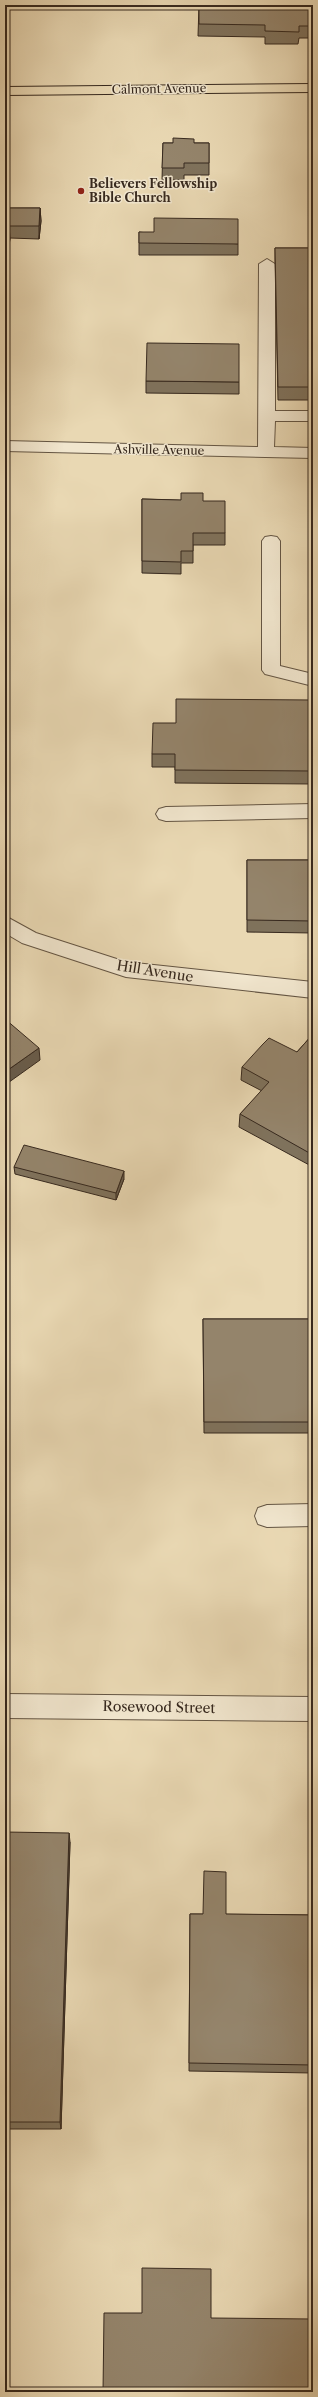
<svg xmlns="http://www.w3.org/2000/svg" width="318" height="2397" font-family="'Libre Caslon Text',serif">
<rect width="100%" height="100%" fill="#e9d8b3"/>
<filter id="stains"><feTurbulence type="fractalNoise" baseFrequency=".005" numOctaves="4"/><feColorMatrix values="0 0 0 0 .2 0 0 0 0 .09 0 0 0 0 .02 0 0 0 .5 -.17"/></filter>
<radialGradient id="worn" r=".72"><stop offset=".6" stop-color="#630" stop-opacity="0"/><stop offset="1" stop-color="#630" stop-opacity=".3"/></radialGradient>
<g fill="none" stroke-linecap="round" stroke-linejoin="round">
<defs>
<path id="minor" d="M 267,259 L 275,264 L 275,411 L 313,411 L 313,421 L 275,421 L 274,447 L 313,448 L 313,458 L 5,451 L 5,441 L 258,447 L 259,264 Z
M 271,536 L 277,537 L 280,541 L 280,666 L 313,674 L 313,686 L 265,674 L 262,670 L 262,541 L 265,537 Z
M 313,804 L 313,818 L 166,821 L 159,819 L 156,814 L 159,809 L 166,807 Z
M 5,916 L 36,933 L 126,962 L 313,982 L 313,998 L 126,977 L 22,943 L 5,933 Z
M 313,1504 L 313,1526 L 267,1527 L 258,1524 L 255,1516 L 258,1508 L 267,1505 Z
M 5,1694 L 313,1697 L 313,1721 L 5,1718 Z"/>
<path id="major" d="M 313,84 L 313,92 L 5,95 L 5,87 Z"/>
</defs>
<use href="#minor" stroke="#645543" stroke-width="2"/>
<use href="#major" stroke="#37291e" stroke-width="2"/>
<use href="#minor" fill="#f1e6ce" fill-rule="evenodd"/>
<use href="#major" fill="#e9d8b3" fill-rule="evenodd"/>
</g>
<path fill="#7f725c" stroke="#37291e" d="M 199,5 L 313,6 L 313,38 L 299,38 L 298,44 L 265,44 L 265,37 L 198,36 Z
M 163,143 L 209,143 L 209,175 L 184,175 L 184,180 L 162,180 Z
M 5,202 L 8,208 L 40,208 L 41,221 L 39,239 L 10,238 L 9,246 L 5,246 Z
M 139,232 L 238,244 L 238,255 L 139,255 Z
M 275,248 L 313,248 L 313,400 L 278,400 L 275,260 Z
M 146,381 L 239,382 L 239,394 L 146,393 Z
M 142,499 L 203,501 L 225,533 L 225,545 L 193,545 L 193,563 L 181,563 L 181,574 L 142,573 Z
M 313,700 L 313,784 L 175,783 L 175,767 L 152,767 L 152,754 L 176,723 Z
M 247,860 L 313,860 L 313,933 L 247,932 Z
M 313,1034 L 313,1167 L 239,1127 L 240,1114 L 262,1091 L 241,1080 L 242,1067 L 297,1052 Z
M 14,1167 L 124,1179 L 116,1200 L 15,1174 Z
M 203,1319 L 313,1319 L 313,1433 L 204,1433 Z
M 5,1832 L 70,1842 L 61,2129 L 5,2129 Z
M 190,1914 L 313,1915 L 313,2073 L 189,2071 Z"/>
<path fill="#685c4b" stroke="#37291e" d="M 40,208 L 41,221 L 39,239 L 39,226 Z
M 9,226 L 10,238 L 9,246 L 8,233 Z
M 39,1048 L 40,1060 L 5,1085 L 5,1072 Z
M 124,1171 L 124,1179 L 116,1200 L 116,1193 Z
M 69,1833 L 70,1842 L 61,2129 L 60,2122 Z"/>
<path fill="#94846b" stroke="#37291e" d="M 199,5 L 259,5 L 259,6 L 313,6 L 313,26 L 299,26 L 299,32 L 265,31 L 265,25 L 199,24 Z
M 173,138 L 194,139 L 194,143 L 209,143 L 209,163 L 184,163 L 184,168 L 162,168 L 163,143 L 173,143 Z
M 5,202 L 8,202 L 8,208 L 40,208 L 39,226 L 9,226 L 8,233 L 5,233 Z
M 154,218 L 238,219 L 238,244 L 139,243 L 139,232 L 154,232 Z
M 275,248 L 313,248 L 313,387 L 278,387 Z
M 147,343 L 239,344 L 239,382 L 146,381 Z
M 181,493 L 203,493 L 203,501 L 225,501 L 225,533 L 193,533 L 193,551 L 181,551 L 181,562 L 142,561 L 142,499 L 181,500 Z
M 176,699 L 313,700 L 313,771 L 175,770 L 175,754 L 152,754 L 153,723 L 176,723 Z
M 247,860 L 313,860 L 313,921 L 247,920 Z
M 5,1019 L 39,1048 L 5,1072 Z
M 313,1034 L 313,1155 L 240,1114 L 269,1082 L 242,1067 L 263,1044 L 269,1038 L 297,1052 Z
M 24,1145 L 124,1171 L 116,1193 L 14,1167 Z
M 203,1319 L 313,1319 L 313,1422 L 204,1422 Z
M 5,1832 L 69,1833 L 60,2122 L 5,2122 Z
M 204,1871 L 226,1872 L 226,1914 L 313,1915 L 313,2065 L 189,2063 L 190,1914 L 203,1914 Z
M 142,2268 L 211,2269 L 211,2318 L 313,2319 L 313,2392 L 103,2392 L 104,2313 L 142,2313 Z"/>
<circle fill="#8f2418" stroke="#f1e6ce" stroke-width="1.5" cx="81" cy="191" r="4"/>
<g text-anchor="middle" stroke-width="3" stroke-linejoin="round" paint-order="stroke">
<g font-size="12" fill="#37291e" stroke="#f1e6ce">
<text transform="translate(159 89) rotate(-1)" y="4">Calmont Avenue</text>
<text transform="translate(159 450) rotate(1)" y="4">Ashville Avenue</text>
</g>
<g font-size="12" font-weight="bold" fill="#37291e" stroke="#f1e6ce" text-anchor="start">
<text x="89" y="188">Believers Fellowship<tspan x="89" dy="14">Bible Church</tspan></text>
</g>
<g font-size="14" fill="#37291e" stroke="#f1e6ce">
<text transform="translate(155 971) rotate(9)" y="5">Hill Avenue</text>
<text transform="translate(159 1707) rotate(1)" y="5">Rosewood Street</text>
</g>
</g>
<rect width="318" height="2397" fill="none" stroke="#e9d8b3" stroke-width="20"/>
<rect x="6" y="6" width="306" height="2385" fill="none" stroke="#37291e" stroke-width="2"/>
<rect x="10" y="10" width="298" height="2377" fill="none" stroke="#37291e"/>
<rect width="100%" height="100%" filter="url(#stains)"/>
<rect width="100%" height="100%" fill="url(#worn)"/>
</svg>
